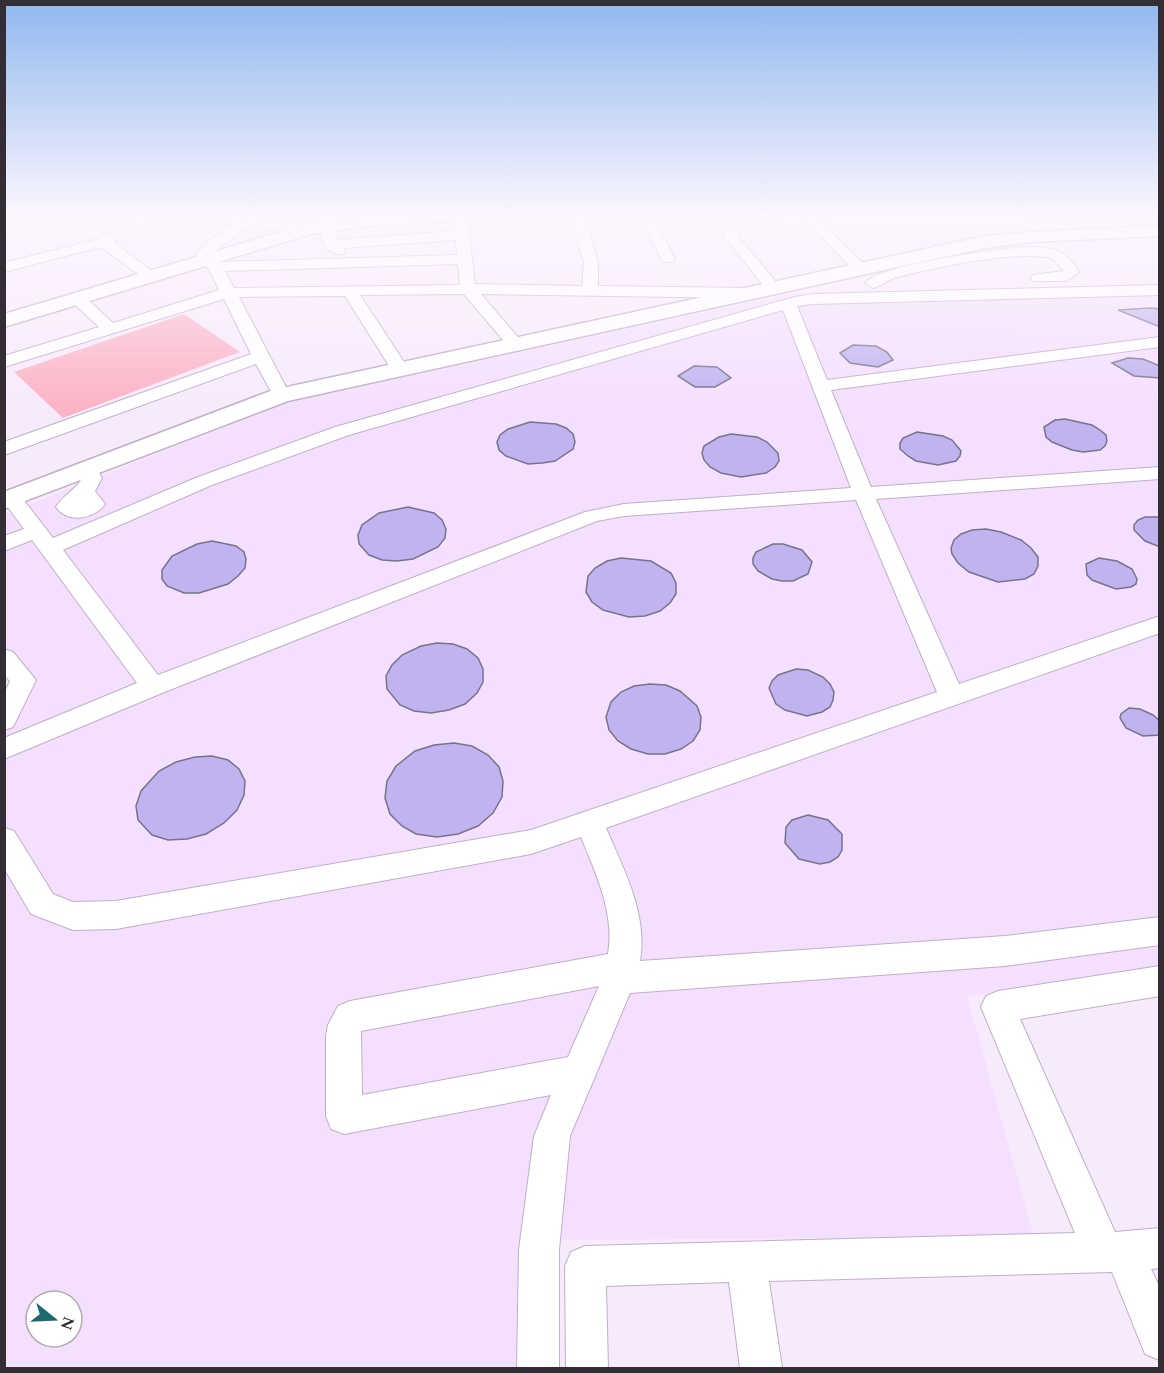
<svg xmlns="http://www.w3.org/2000/svg" width="1164" height="1373" font-family="Spectral,serif">
<rect width="100%" height="100%" fill="#f8eafd"/>
<path fill="#f5dffe" fill-rule="evenodd" d="M 1159,291 L 1159,968 L 967,996 L 1034,1237 L 548,1240 L 544,1368 L 5,1368 L 5,514 L 283,404 L 784,295 ZM 36,1301 L 72,1301 L 72,1337 L 36,1337 Z"/>
<path fill="#fbb4c6" d="M 184,314 L 240,352 L 63,418 L 14,372 Z"/>
<path fill="#c0b3f0" stroke="#77738b" stroke-width="1.5" d="M 1150,308 L 1160,309 L 1160,327 L 1118,310 Z
M 853,345 L 876,346 L 887,352 L 893,360 L 878,367 L 850,363 L 840,353 Z
M 1128,358 L 1143,359 L 1160,366 L 1160,378 L 1134,376 L 1112,363 Z
M 694,366 L 717,367 L 731,378 L 715,387 L 695,387 L 678,376 Z
M 1065,419 L 1092,425 L 1100,430 L 1106,435 L 1107,441 L 1105,446 L 1100,450 L 1083,452 L 1072,450 L 1052,442 L 1046,437 L 1044,427 L 1055,420 Z
M 530,422 L 556,424 L 566,428 L 573,434 L 575,442 L 573,449 L 555,461 L 542,463 L 528,464 L 506,456 L 499,450 L 497,442 L 500,435 L 508,429 Z
M 917,432 L 943,436 L 952,440 L 961,451 L 960,456 L 956,461 L 938,465 L 916,461 L 908,456 L 900,449 L 900,443 L 903,438 Z
M 731,434 L 757,437 L 767,442 L 778,453 L 779,461 L 775,467 L 766,473 L 741,477 L 721,473 L 710,467 L 704,460 L 702,453 L 704,446 L 719,437 Z
M 408,507 L 434,513 L 442,520 L 446,529 L 445,538 L 438,547 L 413,559 L 397,561 L 382,560 L 369,555 L 359,544 L 358,535 L 362,525 L 379,513 Z
M 1145,517 L 1160,517 L 1160,547 L 1145,541 L 1134,530 L 1134,525 L 1138,520 Z
M 986,529 L 1001,532 L 1021,540 L 1031,548 L 1038,557 L 1038,566 L 1034,574 L 1025,579 L 998,582 L 969,572 L 958,563 L 952,554 L 951,548 L 954,540 L 961,534 L 972,530 Z
M 212,541 L 236,546 L 244,552 L 246,559 L 245,568 L 238,576 L 228,584 L 199,593 L 184,593 L 167,586 L 162,579 L 162,570 L 172,556 L 197,544 Z
M 773,544 L 783,544 L 802,550 L 812,562 L 808,574 L 793,581 L 782,581 L 772,579 L 758,571 L 753,564 L 753,558 L 756,552 Z
M 621,558 L 651,561 L 671,573 L 676,583 L 676,594 L 670,603 L 660,611 L 645,616 L 629,617 L 603,610 L 592,602 L 586,592 L 588,576 L 595,568 L 607,561 Z
M 1099,558 L 1117,561 L 1132,569 L 1137,579 L 1136,584 L 1131,587 L 1116,589 L 1092,580 L 1087,575 L 1086,564 Z
M 437,643 L 453,644 L 467,649 L 478,658 L 483,669 L 483,682 L 477,693 L 465,704 L 449,710 L 431,713 L 414,711 L 400,705 L 387,689 L 386,676 L 392,665 L 402,655 L 421,646 Z
M 796,669 L 808,670 L 823,677 L 830,684 L 834,692 L 833,700 L 830,707 L 822,712 L 807,716 L 785,710 L 776,704 L 769,688 L 772,681 L 778,675 Z
M 650,684 L 666,685 L 680,691 L 697,706 L 701,717 L 700,730 L 693,741 L 681,749 L 665,754 L 648,754 L 631,749 L 618,741 L 609,730 L 606,717 L 611,702 L 621,692 L 634,686 Z
M 1129,708 L 1140,709 L 1153,715 L 1160,721 L 1160,735 L 1143,736 L 1126,728 L 1120,718 L 1121,714 Z
M 454,743 L 472,746 L 488,755 L 499,767 L 503,781 L 502,797 L 493,813 L 478,826 L 458,834 L 437,837 L 416,834 L 402,826 L 390,814 L 385,798 L 387,781 L 396,766 L 415,751 L 434,745 Z
M 212,756 L 228,760 L 239,769 L 245,781 L 244,795 L 237,810 L 224,823 L 206,834 L 187,839 L 168,840 L 152,835 L 138,820 L 136,806 L 141,791 L 159,771 L 176,762 L 195,757 Z
M 808,815 L 828,820 L 842,834 L 842,850 L 838,857 L 830,862 L 820,864 L 799,859 L 785,843 L 786,827 L 792,820 Z"/>
<g fill="none" stroke-linecap="round" stroke-linejoin="round">
<defs>
<path id="minor" d="M 143,213 L 159,213 L 113,242 L 156,274 L 159,277 L 156,280 L 146,280 L 101,247 L 4,272 L 4,263 L 98,239 Z
M 160,213 L 201,213 L 244,218 L 251,213 L 267,213 L 259,219 L 307,225 L 314,229 L 307,233 L 249,226 L 210,255 L 219,262 L 457,255 L 456,240 L 343,248 L 345,251 L 343,254 C 326,258 311,229 325,213 L 339,213 L 332,227 L 338,240 L 455,231 L 453,216 L 455,213 L 464,213 L 467,216 L 475,284 L 582,286 L 584,262 L 569,213 L 583,213 L 598,262 L 598,286 L 747,288 L 755,293 L 747,298 L 481,294 L 522,342 L 514,347 L 508,346 L 464,294 L 360,295 L 408,368 L 405,372 L 393,372 L 345,296 L 239,297 L 290,395 L 287,399 L 275,399 L 256,364 L 4,455 L 4,442 L 251,354 L 224,299 L 4,367 L 4,356 L 99,327 L 72,302 L 70,299 L 72,296 L 84,296 L 113,323 L 219,290 L 209,269 L 195,255 L 210,240 L 233,225 L 167,217 ZM 458,264 L 460,285 L 234,288 L 225,271 Z
M 638,213 L 652,213 L 675,259 L 673,262 L 663,262 Z
M 768,213 L 783,213 C 770,229 744,222 737,235 L 780,287 L 772,292 L 767,290 L 723,235 L 723,231 C 735,216 754,224 768,213 Z
M 797,213 L 812,213 L 866,266 L 868,269 L 866,272 L 856,272 Z
M 1023,247 C 1050,247 1065,247 1079,272 L 1066,281 L 1033,281 L 1030,278 L 1033,275 L 1064,271 L 1052,258 C 1016,250 931,268 894,278 C 887,280 881,286 873,288 L 865,283 C 881,264 995,250 1023,247 Z
M 1160,285 L 1160,295 L 813,304 L 797,306 L 827,380 L 1160,337 L 1160,347 L 831,390 L 871,487 L 1160,467 L 1160,479 L 876,499 L 959,684 L 1160,616 L 1160,633 L 606,828 C 624,870 648,914 640,961 L 1005,936 L 1160,917 L 1160,945 L 1005,966 L 630,993 L 570,1136 L 559,1250 L 559,1368 L 517,1368 L 519,1250 L 534,1136 L 551,1095 L 344,1134 L 331,1129 L 326,1116 L 326,1036 L 328,1025 L 338,1006 L 350,1001 L 608,954 C 615,914 596,874 581,837 L 531,854 L 116,929 L 73,930 L 31,914 L 4,868 L 4,828 L 14,831 L 53,894 L 73,902 L 116,901 L 531,830 L 937,692 L 856,500 L 624,516 L 597,521 L 162,693 L 4,759 L 4,738 L 137,683 L 32,540 L 4,551 L 4,536 L 24,529 L 4,502 L 5,494 L 12,492 L 19,494 L 53,538 L 198,477 L 335,427 L 795,297 L 813,294 ZM 783,310 L 851,488 L 624,504 L 585,512 L 158,675 L 63,550 L 212,485 L 349,435 ZM 599,986 L 568,1057 L 362,1095 L 361,1031 Z
M 88,464 L 95,466 L 102,478 L 95,491 L 105,504 C 95,519 67,524 56,507 C 63,495 76,490 82,478 L 78,470 L 81,466 Z
M 4,649 L 13,652 L 36,680 L 13,727 L 4,730 L 4,694 L 10,681 L 4,675 Z
M 1160,966 L 1160,996 L 1020,1019 L 1115,1232 L 1160,1228 L 1160,1268 L 1151,1269 L 1160,1288 L 1160,1360 L 1145,1354 L 1112,1272 L 769,1281 L 782,1368 L 740,1368 L 729,1282 L 606,1286 L 608,1368 L 566,1368 L 565,1266 L 571,1252 L 585,1246 L 1075,1233 L 981,1007 L 986,996 L 998,991 Z"/>
<path id="major" d="M 4,213 L 18,213 L 15,217 L 4,221 Z
M 424,213 L 530,213 L 527,217 L 521,218 L 369,226 L 311,234 L 4,327 L 4,314 L 307,224 L 369,216 Z
M 1160,226 L 1160,236 L 1031,242 L 985,248 L 288,401 L 4,509 L 4,492 L 273,390 L 985,236 L 1031,232 Z"/>
</defs>
<use href="#minor" stroke="#bfafc6" stroke-width="2"/>
<use href="#major" stroke="#bfafc6" stroke-width="3"/>
<use href="#minor" fill="#fff" fill-rule="evenodd"/>
<use href="#major" fill="#fff" fill-rule="evenodd"/>
</g>
<linearGradient id="sky" x2="0" y2="1"><stop stop-color="#90b8ef"/><stop offset="0.53" stop-color="#fcf6fe"/><stop offset="1" stop-color="#fcf6fe" stop-opacity="0"/></linearGradient>
<rect width="1164" height="405" fill="url(#sky)"/>
<rect width="1164" height="1373" fill="none" stroke="#342d36" stroke-width="12"/>
<g transform="translate(54 1319) rotate(108)"><circle r="28" fill="#ffffff" stroke="#aeabaf" stroke-width="1.5"/>
<path d="M0-4.5L10 22L0 15L-10 22Z" fill="#1c696f"/>
<text y="-9" font-size="16" font-weight="bold" text-anchor="middle" fill="#342d36">N</text>
</g>
</svg>
